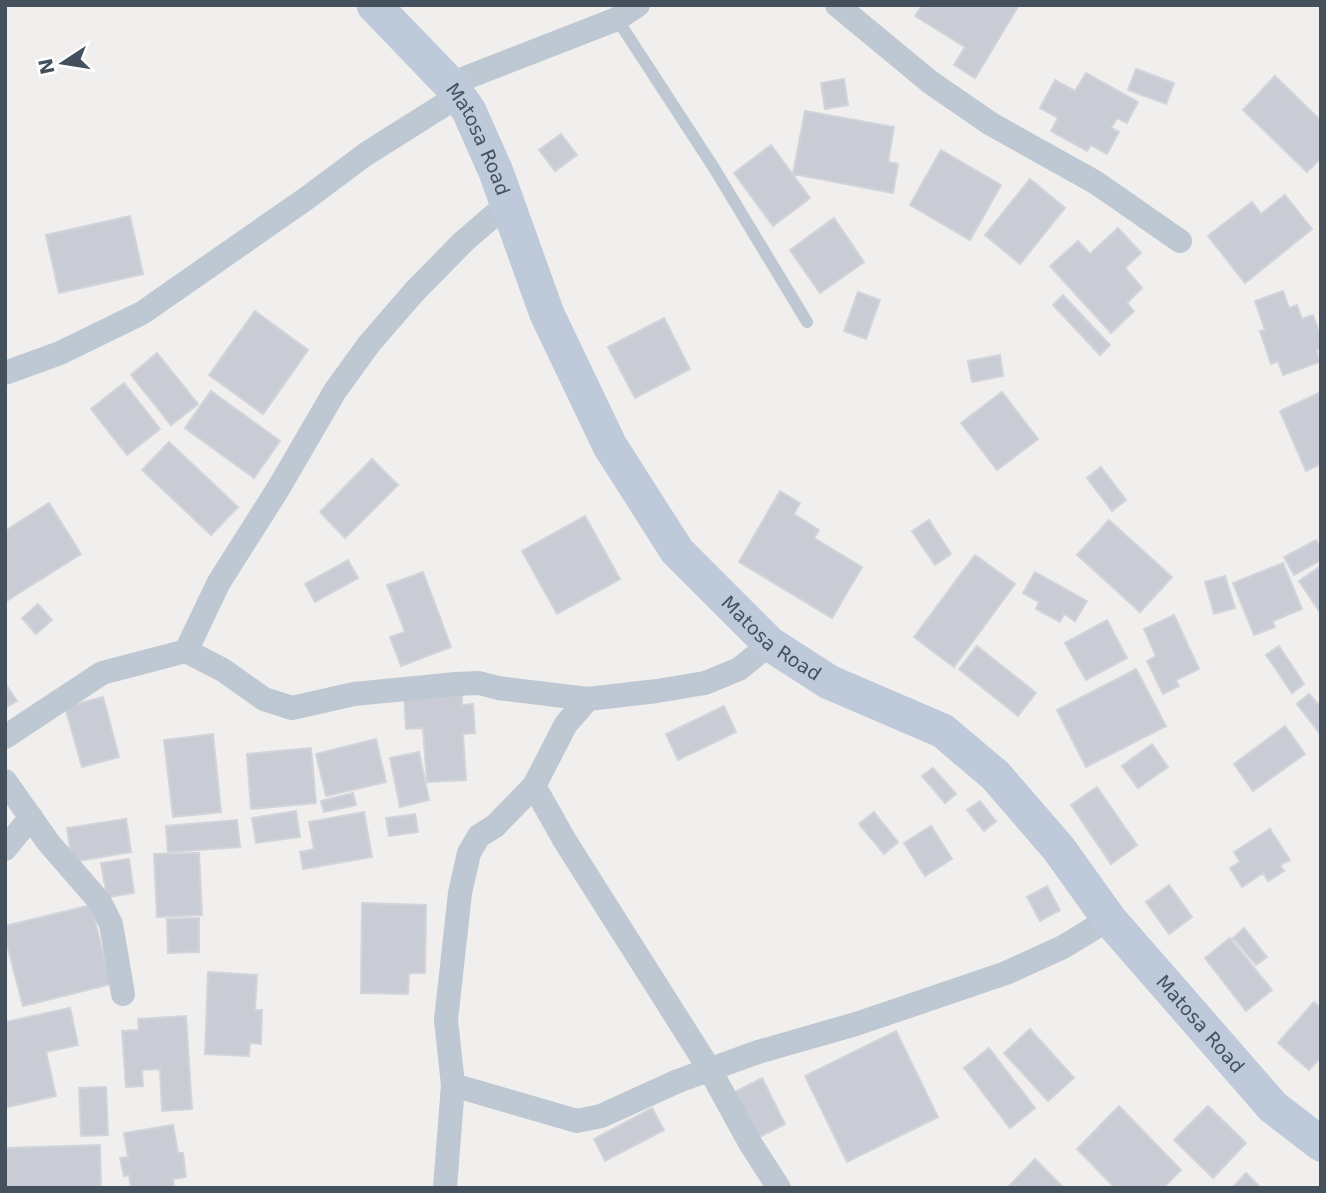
<svg xmlns="http://www.w3.org/2000/svg" width="1326" height="1193" font-family="'DejaVu Sans',sans-serif">
<rect width="100%" height="100%" fill="#f1eeee"/>
<path fill="#c9ccd4" stroke="#d1d4da" stroke-width="2" d="M 922,5 L 1019,5 L 975,78 L 954,65 L 965,47 L 915,16 Z
M 1136,69 L 1174,83 L 1166,104 L 1128,90 Z
M 1086,73 L 1138,102 L 1127,123 L 1117,118 L 1111,128 L 1119,132 L 1107,154 L 1091,145 L 1087,151 L 1051,131 L 1058,118 L 1040,108 L 1055,80 L 1075,91 Z
M 1275,76 L 1321,121 L 1321,158 L 1307,172 L 1243,110 Z
M 844,79 L 848,105 L 825,109 L 821,83 Z
M 805,111 L 894,127 L 888,162 L 898,164 L 893,193 L 793,174 Z
M 561,134 L 577,155 L 555,171 L 539,150 Z
M 771,145 L 810,198 L 773,226 L 734,173 Z
M 941,150 L 1001,185 L 970,240 L 910,205 Z
M 1030,179 L 1065,208 L 1020,264 L 985,235 Z
M 1285,195 L 1312,229 L 1245,283 L 1208,236 L 1252,202 L 1261,214 Z
M 130,216 L 143,274 L 59,293 L 46,235 Z
M 834,218 L 864,262 L 820,293 L 790,250 Z
M 1118,228 L 1141,253 L 1125,268 L 1142,288 L 1127,303 L 1134,311 L 1111,333 L 1050,266 L 1078,241 L 1090,254 Z
M 1283,291 L 1289,308 L 1297,305 L 1302,319 L 1313,315 L 1321,337 L 1321,349 L 1316,350 L 1320,362 L 1283,375 L 1278,361 L 1271,364 L 1260,331 L 1265,330 L 1255,301 Z
M 858,292 L 880,300 L 866,339 L 844,331 Z
M 1063,295 L 1110,345 L 1100,355 L 1053,305 Z
M 255,311 L 308,350 L 263,414 L 209,375 Z
M 664,318 L 690,369 L 635,398 L 608,347 Z
M 157,353 L 198,404 L 171,425 L 131,375 Z
M 1000,355 L 1003,376 L 972,382 L 968,361 Z
M 124,383 L 160,429 L 127,455 L 91,409 Z
M 211,391 L 280,441 L 254,478 L 185,428 Z
M 1002,392 L 1038,439 L 997,470 L 961,423 Z
M 1321,392 L 1321,464 L 1306,471 L 1280,411 Z
M 169,442 L 238,507 L 211,535 L 142,470 Z
M 372,459 L 398,485 L 345,538 L 320,512 Z
M 1101,467 L 1126,500 L 1112,511 L 1087,478 Z
M 780,491 L 800,503 L 794,514 L 819,530 L 814,538 L 862,567 L 832,618 L 739,562 Z
M 49,503 L 81,554 L 5,602 L 5,531 Z
M 585,516 L 620,579 L 557,614 L 522,551 Z
M 929,520 L 951,554 L 935,565 L 912,531 Z
M 1109,520 L 1172,577 L 1140,612 L 1077,555 Z
M 1316,540 L 1321,549 L 1321,560 L 1294,575 L 1284,557 Z
M 975,555 L 1015,584 L 954,667 L 914,637 Z
M 348,560 L 358,578 L 315,602 L 305,584 Z
M 1283,563 L 1302,609 L 1273,621 L 1275,627 L 1254,635 L 1233,583 Z
M 1321,566 L 1321,614 L 1299,581 Z
M 423,572 L 451,647 L 401,666 L 390,637 L 405,632 L 387,585 Z
M 1035,572 L 1087,601 L 1075,621 L 1064,614 L 1060,622 L 1036,609 L 1039,602 L 1023,593 Z
M 1225,576 L 1235,608 L 1214,614 L 1205,582 Z
M 38,604 L 52,620 L 36,634 L 22,618 Z
M 1174,615 L 1199,669 L 1176,680 L 1179,686 L 1163,694 L 1147,661 L 1156,656 L 1144,629 Z
M 1107,620 L 1127,658 L 1086,680 L 1065,643 Z
M 977,646 L 1036,693 L 1018,716 L 959,669 Z
M 1279,646 L 1304,684 L 1292,693 L 1266,655 Z
M 1136,669 L 1166,726 L 1086,767 L 1057,710 Z
M 5,683 L 17,701 L 5,708 Z
M 462,691 L 462,705 L 473,704 L 475,733 L 463,734 L 466,780 L 427,782 L 423,728 L 406,729 L 404,695 Z
M 1309,694 L 1321,707 L 1320,734 L 1297,704 Z
M 103,697 L 119,757 L 82,767 L 65,707 Z
M 724,706 L 736,732 L 678,760 L 666,734 Z
M 1285,726 L 1305,754 L 1253,791 L 1234,764 Z
M 213,734 L 221,812 L 173,817 L 164,740 Z
M 376,739 L 386,782 L 326,796 L 316,754 Z
M 1152,744 L 1168,767 L 1138,788 L 1122,766 Z
M 311,748 L 316,803 L 251,809 L 247,754 Z
M 419,752 L 429,800 L 400,807 L 390,758 Z
M 933,768 L 956,794 L 945,803 L 922,776 Z
M 1097,787 L 1137,845 L 1111,864 L 1071,805 Z
M 353,793 L 356,805 L 324,812 L 321,801 Z
M 980,801 L 996,821 L 984,831 L 967,810 Z
M 296,811 L 300,837 L 256,843 L 252,818 Z
M 364,812 L 372,857 L 303,869 L 300,852 L 314,849 L 309,822 Z
M 874,812 L 898,842 L 884,854 L 859,824 Z
M 415,814 L 418,832 L 389,836 L 386,818 Z
M 126,819 L 131,852 L 72,862 L 67,828 Z
M 237,820 L 240,847 L 168,852 L 166,826 Z
M 931,826 L 952,859 L 925,876 L 904,843 Z
M 1270,829 L 1290,860 L 1280,865 L 1284,871 L 1268,881 L 1263,873 L 1242,887 L 1230,868 L 1240,862 L 1234,852 Z
M 199,853 L 202,915 L 157,917 L 154,854 Z
M 129,859 L 134,893 L 107,897 L 101,863 Z
M 1169,885 L 1192,917 L 1169,934 L 1146,902 Z
M 1047,886 L 1060,910 L 1040,921 L 1027,897 Z
M 362,903 L 426,905 L 425,973 L 409,973 L 408,994 L 361,993 Z
M 91,905 L 111,984 L 23,1006 L 5,937 L 5,926 Z
M 199,918 L 199,952 L 168,953 L 167,919 Z
M 1244,928 L 1267,957 L 1256,965 L 1233,938 Z
M 1230,938 L 1272,990 L 1246,1011 L 1205,958 Z
M 208,972 L 257,975 L 255,1010 L 262,1010 L 261,1044 L 250,1043 L 249,1056 L 205,1054 Z
M 1314,1002 L 1321,1008 L 1321,1057 L 1309,1070 L 1278,1043 Z
M 70,1008 L 78,1045 L 46,1052 L 56,1096 L 7,1107 L 5,1098 L 5,1022 Z
M 186,1016 L 192,1109 L 162,1111 L 160,1069 L 142,1070 L 143,1086 L 126,1087 L 122,1031 L 139,1030 L 138,1019 Z
M 1030,1029 L 1074,1078 L 1048,1101 L 1004,1053 Z
M 896,1031 L 938,1117 L 847,1162 L 805,1076 Z
M 989,1048 L 1035,1108 L 1010,1128 L 964,1068 Z
M 762,1078 L 785,1124 L 756,1139 L 733,1093 Z
M 106,1087 L 108,1135 L 81,1136 L 79,1088 Z
M 1119,1106 L 1181,1170 L 1163,1188 L 1115,1188 L 1077,1149 Z
M 1208,1106 L 1246,1143 L 1213,1178 L 1174,1140 Z
M 652,1108 L 664,1130 L 605,1161 L 594,1139 Z
M 173,1125 L 178,1153 L 183,1153 L 186,1177 L 173,1179 L 174,1188 L 131,1188 L 129,1175 L 124,1176 L 120,1158 L 128,1157 L 124,1133 Z
M 100,1145 L 101,1188 L 5,1188 L 5,1148 Z
M 1035,1159 L 1064,1188 L 1007,1188 Z
M 1246,1173 L 1261,1188 L 1232,1188 Z"/>
<g fill="none" stroke-linecap="round" stroke-linejoin="round">
<path stroke="#bdc8d2" stroke-width="12" d="M 617,19 L 714,168 L 807,322"/>
<path stroke="#bdc8d2" stroke-width="24" d="M 837,5 L 930,82 L 991,124 L 1095,182 L 1180,241
M 450,84 L 617,19 L 638,5
M 5,373 L 60,353 L 142,313 L 307,198 L 366,154 L 458,96
M 186,651 L 219,582 L 278,489 L 335,391 L 369,344 L 414,292 L 463,242 L 507,204
M 5,737 L 102,673 L 186,651 L 223,670 L 264,699 L 292,708 L 354,694 L 456,684 L 479,683 L 498,688 L 588,699 L 657,691 L 705,683 L 739,669 L 770,644
M 5,781 L 48,842 L 100,902 L 111,924 L 123,994
M 534,786 L 565,841 L 710,1070 L 750,1143 L 779,1188
M 5,849 L 31,817
M 453,1085 L 577,1121 L 601,1116 L 678,1081 L 758,1052 L 856,1024 L 1006,973 L 1063,947 L 1109,919
M 445,1188 L 453,1085 L 446,1020 L 460,893 L 469,853 L 479,836 L 495,826 L 534,786 L 566,724 L 588,699"/>
<path stroke="#becad9" stroke-width="35" id="s1" d="M 374,5 L 450,84 L 469,111 L 496,172 L 547,314 L 610,446 L 677,551 L 770,644 L 829,682 L 943,731 L 995,775 L 1059,849 L 1109,919 L 1273,1107 L 1321,1144"/>
</g>
<g text-anchor="middle" stroke-width="5" stroke-linejoin="round" paint-order="stroke">
<g font-size="19" fill="#44515d" stroke="#fff">
<text dy="7" stroke="none"><textPath href="#s1" startOffset="172">Matosa Road</textPath></text>
<text dy="7" stroke="none"><textPath href="#s1" startOffset="760">Matosa Road</textPath></text>
<text dy="7" stroke="none"><textPath href="#s1" startOffset="1348">Matosa Road</textPath></text>
</g>
</g>
<rect width="1326" height="1193" fill="none" stroke="#44515d" stroke-width="14"/>
<g transform="translate(63 63) rotate(258)" stroke="#ffffff" stroke-width="5" paint-order="stroke">
<path d="M0-5L12 26L0 18L-12 26Z" fill="#44515d"/>
<text y="-10" font-size="19" font-weight="bold" text-anchor="middle" fill="#44515d">N</text>
</g>
</svg>
